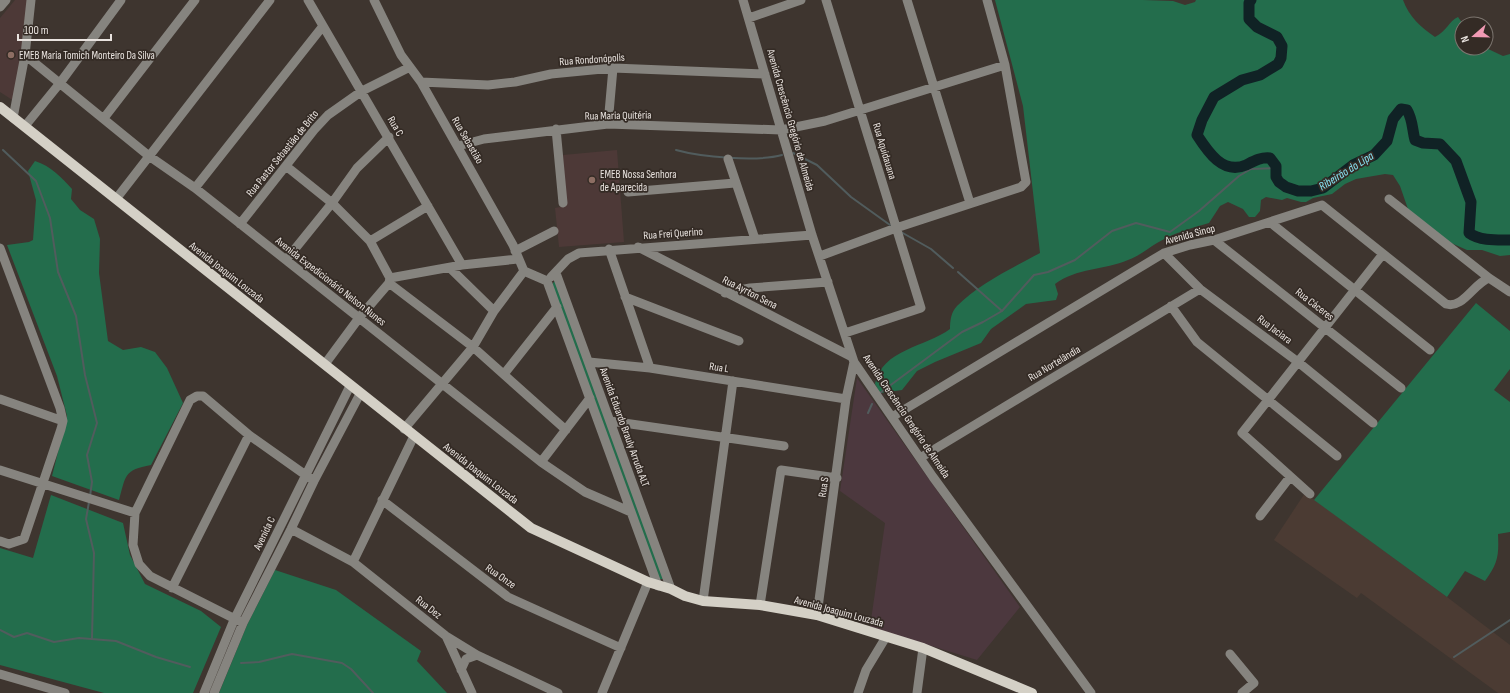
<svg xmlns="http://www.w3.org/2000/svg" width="1510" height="693" font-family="'Sofia Sans Condensed',sans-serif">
<rect width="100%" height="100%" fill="#3e352f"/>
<path fill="#4c383e" d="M 857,378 L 1020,607 L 977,660 L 870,627 L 885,523 L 840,491 Z"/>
<path fill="#4b3b33" d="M 1305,493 L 1447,597 L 1510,645 L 1510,693 L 1498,693 L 1361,593 L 1357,598 L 1274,540 Z"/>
<path fill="#4d3937" d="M 15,0 L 30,0 L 17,103 L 0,92 L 0,18 Z
M 617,150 L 624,242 L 559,247 L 555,208 L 565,206 L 563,155 Z"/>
<path fill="#236d4c" d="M 995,0 L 1143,0 L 1173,1 L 1185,5 L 1195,2 L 1196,0 L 1403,0 C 1409,17 1421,27 1435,37 C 1446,32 1449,21 1458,17 L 1463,24 L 1462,48 L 1486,48 L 1503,56 L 1510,54 L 1510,255 L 1500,256 L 1482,250 L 1467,250 L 1442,239 L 1408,209 L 1400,186 L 1393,175 L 1385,174 L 1356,179 L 1345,184 L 1332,194 L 1313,198 L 1306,202 L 1301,202 L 1287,198 L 1282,200 L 1266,197 L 1261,200 L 1260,211 L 1255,217 L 1249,217 L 1243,209 L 1228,202 L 1220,206 L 1209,223 C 1191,228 1174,233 1157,243 C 1147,249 1139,256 1128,260 C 1105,270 1076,268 1055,284 L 1058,294 L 1056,300 L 1026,304 L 991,329 L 981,343 L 935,362 L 917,371 L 902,390 L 880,393 L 875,384 C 882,349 926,347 950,329 C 950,321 951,312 957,306 C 978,284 1014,267 1040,253 L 1023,106 Z
M 35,161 C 51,166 61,177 72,189 L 71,199 L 80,210 L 94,219 L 100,239 L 99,273 L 108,341 L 123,350 L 141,347 L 155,352 L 167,368 L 183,403 L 151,465 C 124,470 126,475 119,500 L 52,476 L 67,416 L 57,376 L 7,245 L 29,242 L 33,240 L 36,200 L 28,171 Z
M 556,279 L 664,579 L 658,579 L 551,286 Z
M 1476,303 L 1510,331 L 1510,369 L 1494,390 L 1510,402 L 1510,532 L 1498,534 C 1499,556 1498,563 1485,581 L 1465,571 L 1447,597 L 1314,500 Z
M 51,495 L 123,523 L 130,555 L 145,584 L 201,611 L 221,627 L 193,693 L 104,693 L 0,665 L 0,548 L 33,558 Z
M 275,570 L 336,590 L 421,651 L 417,661 L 447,693 L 219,693 L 247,625 Z"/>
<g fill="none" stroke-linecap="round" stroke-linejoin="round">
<path stroke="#515c5d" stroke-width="2" d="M 3,150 L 36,181 L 50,218 L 58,272 L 76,316 L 85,375 L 97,423 L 87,455 L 92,482 L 90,496
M 676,150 C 701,157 757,162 782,155
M 793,153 L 817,165 L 851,197 L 890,225
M 901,232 L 931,249 L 953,268
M 958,272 L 1002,311
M 880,393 L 962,332 L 983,322 L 1002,311 L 1034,275 L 1048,272 L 1075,260 L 1112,231 L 1136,223 L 1170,232 L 1199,211 L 1239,176 L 1251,169 L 1276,168
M 868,413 L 872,404
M 89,502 L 86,519 L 94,553 L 92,638
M 0,630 L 14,637 L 27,633 L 54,642 L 79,638 L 116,641 L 156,657 L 190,667
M 1454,657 L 1510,620
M 241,663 L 259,662 L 292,654 L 342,663 L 351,669 L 373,693"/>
<path stroke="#102225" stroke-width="11" d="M 1251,0 L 1249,3 L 1249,19 L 1257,27 L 1277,37 L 1282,46 L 1281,58 L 1278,64 L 1260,75 L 1242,80 L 1214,97 L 1202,120 L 1197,135 C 1208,152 1223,175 1246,165 C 1254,161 1261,157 1270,158 L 1276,166 L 1276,177 L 1279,182 L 1286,187 L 1298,191 L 1311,191 L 1323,188 L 1353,165 L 1374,155 L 1387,141 L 1393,119 L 1401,109 L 1407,110 C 1413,120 1412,129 1415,140 L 1423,143 L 1440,144 L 1456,161 L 1471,202 L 1469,233 C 1480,241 1497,240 1510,240"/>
<path stroke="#86847f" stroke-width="9" d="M 308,0 L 462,265
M 374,0 L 401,55 L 421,82 L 513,245 L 524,271 L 547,281
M 743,0 L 812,235 L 854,362 L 933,477 L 1091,693
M 826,0 L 921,308 L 845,333
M 907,0 L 970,203
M 0,7 L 6,0
M 749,18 L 801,0
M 25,55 L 149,156 L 195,188 L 541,462 L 585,492 L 631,512
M 421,82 L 488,85 L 515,82 L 551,74 L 613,68 L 765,74
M 13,118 L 25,55 L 31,0
M 104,118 L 195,0
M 608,124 L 613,68
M 25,126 L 60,83 L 121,0
M 556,129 L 563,203
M 458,146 L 484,139 L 608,124 L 781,130 L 825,121 L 1005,65
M 728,159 L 755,239
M 286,166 L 332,203 L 370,241 L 390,278 L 389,283 L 359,318 L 325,364
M 195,188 L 323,26
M 628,192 L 735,183
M 116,199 L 270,0
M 1389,199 L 1489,278 L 1510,292
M 1271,223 L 1430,350
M 240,224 L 314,130 L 328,115 L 362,91 L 410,67
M 1214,240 L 1401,388
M 370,241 L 428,206
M 638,247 L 852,357
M 0,248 L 60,408 L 63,421 L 61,429 L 24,539 L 9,544 L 0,541
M 609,249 L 650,368
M 515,251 L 554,231
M 1164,253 L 1200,289 L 1298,362 L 1373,423
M 820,256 L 896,228 L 1021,187 L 1026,182 L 1005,65 L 987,0
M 286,260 L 332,203 L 357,168 L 389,137
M 450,268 L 494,311
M 556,273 L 671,589
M 551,277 L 568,259 L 579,253 L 812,235
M 390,278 L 462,265 L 518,259
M 547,281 L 658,586
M 389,283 L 473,347 L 566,430
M 725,293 L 750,288 L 828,282
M 625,297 L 739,341
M 1171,306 L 1197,342 L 1337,456
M 589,362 L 650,368 L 846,399
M 504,374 L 557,307
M 0,399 L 63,421
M 892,417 L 1164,253 L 1190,245 L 1214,240 L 1322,205 L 1446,304 C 1463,309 1473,284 1489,278
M 610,421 L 784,446
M 404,429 L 473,347 L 494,311 L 524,271
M 920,458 L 1200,289
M 541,462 L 590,398
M 0,470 L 135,513
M 1310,494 L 1242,433 L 1383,254
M 382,500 L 508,597 L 621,648
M 1260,516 L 1290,477
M 291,529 L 353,562 L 446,636 L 477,655 L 558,693
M 353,562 L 414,436
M 172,588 L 249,435
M 703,601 L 733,381
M 760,605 L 781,470 L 837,478
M 817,615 L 846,399 L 854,362
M 243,623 L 150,576 L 139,564 L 133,545 L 135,513 L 190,400 L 197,396 L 203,396 L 249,435 L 314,481
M 446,636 L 472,693
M 1230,654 L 1254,683 L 1242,693
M 461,670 L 466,659 L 477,655
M 0,674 L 65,693
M 204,693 L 234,620 L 350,386
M 214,693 L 243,623 L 291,529 L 314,481 L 360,394
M 602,693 L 648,582
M 858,693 L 866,670 L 886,637
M 917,693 L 923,648"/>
<path stroke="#d4d0c6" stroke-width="10" d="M 0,107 L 531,528 L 648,582 L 671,589 L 685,596 L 703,601 L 760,605 L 817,615 L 923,648 L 1032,693"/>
</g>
<g fill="#8d6e63" stroke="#342b25" stroke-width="1.5">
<circle cx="11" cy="55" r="4"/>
<circle cx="592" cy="180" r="4"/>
</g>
<g text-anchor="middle" stroke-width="3.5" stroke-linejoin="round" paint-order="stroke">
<g font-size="11" fill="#e9e3df" stroke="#342b25" text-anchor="start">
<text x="19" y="59">EMEB Maria Tomich Monteiro Da Silva</text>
<text x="600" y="178">EMEB Nossa Senhora<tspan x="600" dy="13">de Aparecida</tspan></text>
</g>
<g font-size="11" fill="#e9e3df" stroke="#342b25">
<text transform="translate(592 59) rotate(-4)" y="4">Rua Rondonópolis</text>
<text transform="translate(618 115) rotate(-1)" y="4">Rua Maria Quitéria</text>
<text transform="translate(791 120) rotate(74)" y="4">Avenida Crescêncio Gregório de Almeida</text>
<text transform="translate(396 126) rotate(60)" y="4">Rua C</text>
<text transform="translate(468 140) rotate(60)" y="4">Rua Sebastião</text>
<text transform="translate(885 151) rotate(73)" y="4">Rua Aquidauana</text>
<text transform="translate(282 153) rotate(-51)" y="4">Rua Pastor Sebastião de Brito</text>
<text transform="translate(673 233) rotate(-4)" y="4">Rua Frei Querino</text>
<text transform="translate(1190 234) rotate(-15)" y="4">Avenida Sinop</text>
<text transform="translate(227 272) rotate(38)" y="4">Avenida Joaquim Louzada</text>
<text transform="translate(331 281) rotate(38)" y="4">Avenida Expedicionário Nelson Nunes</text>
<text transform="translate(750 292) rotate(27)" y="4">Rua Ayrton Sena</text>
<text transform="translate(1315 304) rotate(38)" y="4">Rua Cáceres</text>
<text transform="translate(1275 329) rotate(37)" y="4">Rua Jaciara</text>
<text transform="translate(1054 363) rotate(-31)" y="4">Rua Nortelândia</text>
<text transform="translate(719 367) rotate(9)" y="4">Rua L</text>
<text transform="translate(907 416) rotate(56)" y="4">Avenida Crescêncio Gregório de Almeida</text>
<text transform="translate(625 427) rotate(70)" y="4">Avenida Eduardo Brauly Arruda ALT</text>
<text transform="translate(481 473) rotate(38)" y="4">Avenida Joaquim Louzada</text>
<text transform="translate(823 487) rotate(-82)" y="4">Rua S</text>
<text transform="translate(264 533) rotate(-64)" y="4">Avenida C</text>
<text transform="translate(501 576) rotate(35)" y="4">Rua Onze</text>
<text transform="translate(429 607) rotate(38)" y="4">Rua Dez</text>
<text transform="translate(839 611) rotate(15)" y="4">Avenida Joaquim Louzada</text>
</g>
<g font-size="12" font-style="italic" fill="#88e4f5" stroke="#342b25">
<text transform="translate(1346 171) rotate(-32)" y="4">Ribeirão do Lipa</text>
</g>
</g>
<g transform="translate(1474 36) rotate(250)"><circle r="19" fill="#342b25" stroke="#7c756f"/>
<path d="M0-3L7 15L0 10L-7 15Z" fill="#f19ab4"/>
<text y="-6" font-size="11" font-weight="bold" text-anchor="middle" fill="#e9e3df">N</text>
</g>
<path d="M18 34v6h93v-6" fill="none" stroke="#e9e3df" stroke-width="2"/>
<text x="24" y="34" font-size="12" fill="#e9e3df" stroke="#342b25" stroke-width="3" paint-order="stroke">100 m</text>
</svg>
